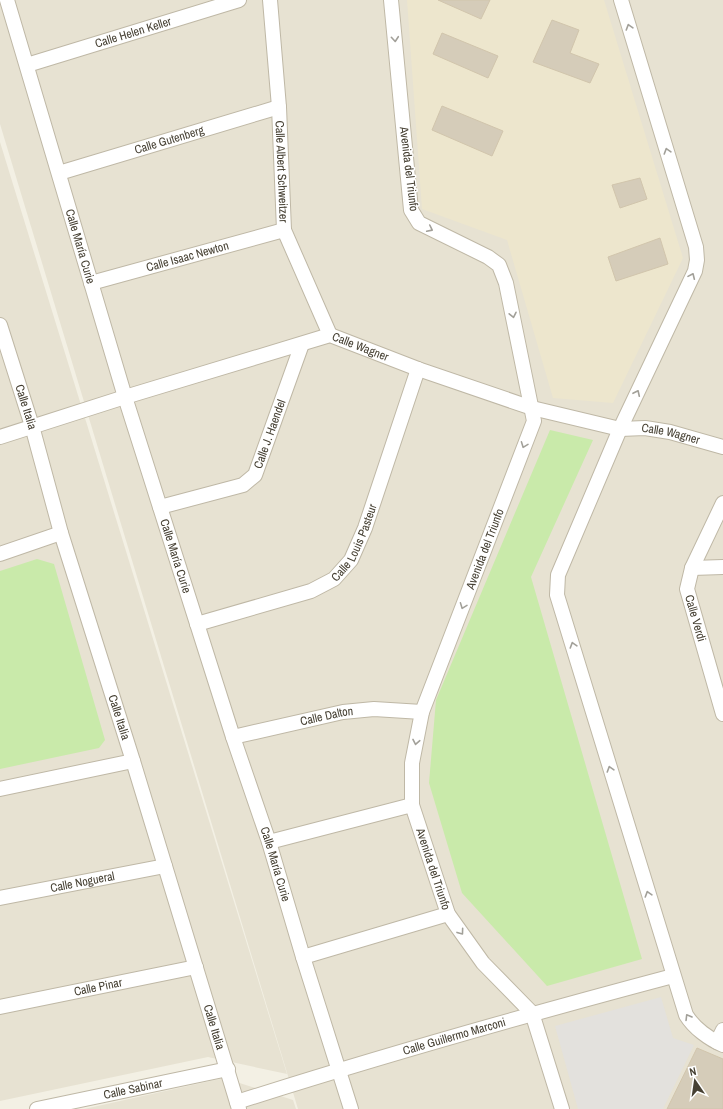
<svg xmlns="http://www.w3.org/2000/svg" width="723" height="1109" font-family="'Archivo Narrow',sans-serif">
<rect width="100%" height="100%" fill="#f3f0e4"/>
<path fill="#e7e2d2" d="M 0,0 L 723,0 L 723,1109 L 298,1109 L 0,124 Z
M 0,142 L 287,1074 L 208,1057 L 0,1101 Z
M 224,1078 L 293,1100 L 296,1109 L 84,1109 Z"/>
<path fill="#ede6cd" d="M 407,0 L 604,0 L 683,258 L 613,403 L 553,398 L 507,240 L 422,209 Z"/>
<path fill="#c9eaaa" d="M 550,430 L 593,440 L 531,577 L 642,959 L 547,986 L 462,893 L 429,783 L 436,700 Z
M 37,559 L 54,564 L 105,740 L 99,748 L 0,769 L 0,571 Z"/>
<path fill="#e3e1dd" d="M 661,997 L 673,1038 L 694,1045 L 663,1109 L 578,1109 L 555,1026 Z"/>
<path fill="#d5ccb9" stroke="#d1c5ac" d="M 438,0 L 490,0 L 481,19 Z
M 552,20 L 579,30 L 570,53 L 599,64 L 590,83 L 533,62 Z
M 442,33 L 498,56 L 488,78 L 433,54 Z
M 442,106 L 503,131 L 492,156 L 432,130 Z
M 640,178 L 647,199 L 620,208 L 612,185 Z
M 660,238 L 668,264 L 616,281 L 608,257 Z
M 697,1048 L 723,1059 L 723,1109 L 667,1109 Z"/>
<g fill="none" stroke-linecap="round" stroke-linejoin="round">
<defs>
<g id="street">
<path id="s1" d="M 7,0 L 125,397 L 233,737 L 269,842 L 303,957 L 351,1109"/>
<path id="s2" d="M 270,0 L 279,107 L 284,230 L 330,335"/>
<path id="s3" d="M 391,0 L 411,210 L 419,223 L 488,257 L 499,265 L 506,283 L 534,421 L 422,712 L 412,763 L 412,805 L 448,914 L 483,963 L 532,1013 L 562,1109"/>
<path d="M 621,0 L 696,247 L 697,260 L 695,271 L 620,429 L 558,575 L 557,595 L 686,1015 C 694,1028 709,1039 723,1045"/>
<path id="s4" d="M 27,65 L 239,0"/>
<path id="s5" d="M 59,173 L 279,107"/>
<path id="s6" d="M 91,283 L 284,230"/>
<path id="s7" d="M 0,325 L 32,426 L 61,533 L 133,761 L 239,1109"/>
<path id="s8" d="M 0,437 L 125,397 L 330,335 L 418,369 L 532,408 L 620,429 L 645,428 L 670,432 L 723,447"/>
<path id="s9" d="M 723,503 L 692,568 L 687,589 L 723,714"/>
<path id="s10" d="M 160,507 L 243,485 L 255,475 L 302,344"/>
<path d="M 0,554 L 61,533"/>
<path d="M 692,568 L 723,567"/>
<path id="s11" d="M 197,624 L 311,591 L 334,579 L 351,560 L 365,528 L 418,369"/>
<path id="s12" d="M 233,737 L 343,712 L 374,709 L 422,712"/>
<path d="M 0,789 L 133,761"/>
<path d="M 269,842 L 412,805"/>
<path id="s13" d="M 0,898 L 165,866"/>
<path d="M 303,957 L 448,914"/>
<path id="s14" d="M 0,1007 L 196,967"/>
<path d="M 717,1042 L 723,1030"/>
<path id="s15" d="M 237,1102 C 381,1056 526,1015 673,976"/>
<path id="s16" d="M 37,1109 L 228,1069"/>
</g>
</defs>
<use href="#street" stroke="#bfb8a6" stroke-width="16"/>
<use href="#street" stroke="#fff" stroke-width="14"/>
</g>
<defs><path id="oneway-chevron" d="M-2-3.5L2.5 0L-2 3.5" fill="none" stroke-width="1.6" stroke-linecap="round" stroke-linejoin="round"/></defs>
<g stroke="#a2a099">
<use href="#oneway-chevron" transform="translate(629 27) rotate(-107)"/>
<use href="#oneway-chevron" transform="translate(395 39) rotate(85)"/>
<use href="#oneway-chevron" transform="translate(667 151) rotate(-107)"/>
<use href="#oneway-chevron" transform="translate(430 229) rotate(26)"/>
<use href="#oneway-chevron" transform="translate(692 276) rotate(-66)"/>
<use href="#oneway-chevron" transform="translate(513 315) rotate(78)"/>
<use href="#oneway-chevron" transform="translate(637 393) rotate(-65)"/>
<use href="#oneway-chevron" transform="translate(524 445) rotate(111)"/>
<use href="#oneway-chevron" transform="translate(463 606) rotate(111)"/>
<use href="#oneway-chevron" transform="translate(573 645) rotate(-107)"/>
<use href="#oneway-chevron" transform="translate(416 742) rotate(101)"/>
<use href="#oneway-chevron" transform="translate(610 769) rotate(-107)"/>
<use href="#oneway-chevron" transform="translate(648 894) rotate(-107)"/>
<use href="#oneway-chevron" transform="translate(461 932) rotate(54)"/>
<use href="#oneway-chevron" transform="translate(688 1017) rotate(-121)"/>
</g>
<g text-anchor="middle" stroke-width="3" stroke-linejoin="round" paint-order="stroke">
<g font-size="12" fill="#464033" stroke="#fff">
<text dy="4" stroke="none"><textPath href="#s4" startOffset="111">Calle Helen Keller</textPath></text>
<text dy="4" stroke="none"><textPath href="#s5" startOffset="115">Calle Gutenberg</textPath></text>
<text transform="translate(409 169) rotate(83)" y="4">Avenida del Triunfo</text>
<text dy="4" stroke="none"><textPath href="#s2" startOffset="172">Calle Albert Schweitzer</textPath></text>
<text dy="4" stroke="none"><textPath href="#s1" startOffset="257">Calle María Curie</textPath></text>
<text dy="4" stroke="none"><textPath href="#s6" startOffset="100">Calle Isaac Newton</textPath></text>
<text dy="4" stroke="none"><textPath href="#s8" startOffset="378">Calle Wagner</textPath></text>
<text dy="4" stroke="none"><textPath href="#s7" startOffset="86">Calle Italia</textPath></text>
<text dy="4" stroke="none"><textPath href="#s10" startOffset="145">Calle J. Haendel</textPath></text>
<text dy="4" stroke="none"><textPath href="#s8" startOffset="702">Calle Wagner</textPath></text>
<text dy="4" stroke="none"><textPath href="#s11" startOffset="187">Calle Louis Pasteur</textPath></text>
<text transform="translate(485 549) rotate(-69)" y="4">Avenida del Triunfo</text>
<text dy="4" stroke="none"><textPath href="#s1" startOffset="581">Calle María Curie</textPath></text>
<text dy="4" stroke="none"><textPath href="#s9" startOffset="124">Calle Verdi</textPath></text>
<text dy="4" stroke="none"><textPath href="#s12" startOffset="96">Calle Dalton</textPath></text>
<text dy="4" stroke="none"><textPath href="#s7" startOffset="410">Calle Italia</textPath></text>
<text dy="4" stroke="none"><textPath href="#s1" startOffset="905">Calle María Curie</textPath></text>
<text dy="4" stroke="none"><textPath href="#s3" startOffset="950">Avenida del Triunfo</textPath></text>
<text dy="4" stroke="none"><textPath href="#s13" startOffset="84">Calle Nogueral</textPath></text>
<text dy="4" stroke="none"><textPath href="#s14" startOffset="100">Calle Pinar</textPath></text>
<text dy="4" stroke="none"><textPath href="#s7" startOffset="734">Calle Italia</textPath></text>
<text dy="4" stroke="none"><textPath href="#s15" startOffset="227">Calle Guillermo Marconi</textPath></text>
<text dy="4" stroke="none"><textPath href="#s16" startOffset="98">Calle Sabinar</textPath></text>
</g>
</g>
<g transform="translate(695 1081) rotate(347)" stroke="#ffffff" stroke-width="3" paint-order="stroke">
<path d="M0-3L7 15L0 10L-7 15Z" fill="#464033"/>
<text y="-6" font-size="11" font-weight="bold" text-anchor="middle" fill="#464033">N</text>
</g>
</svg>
